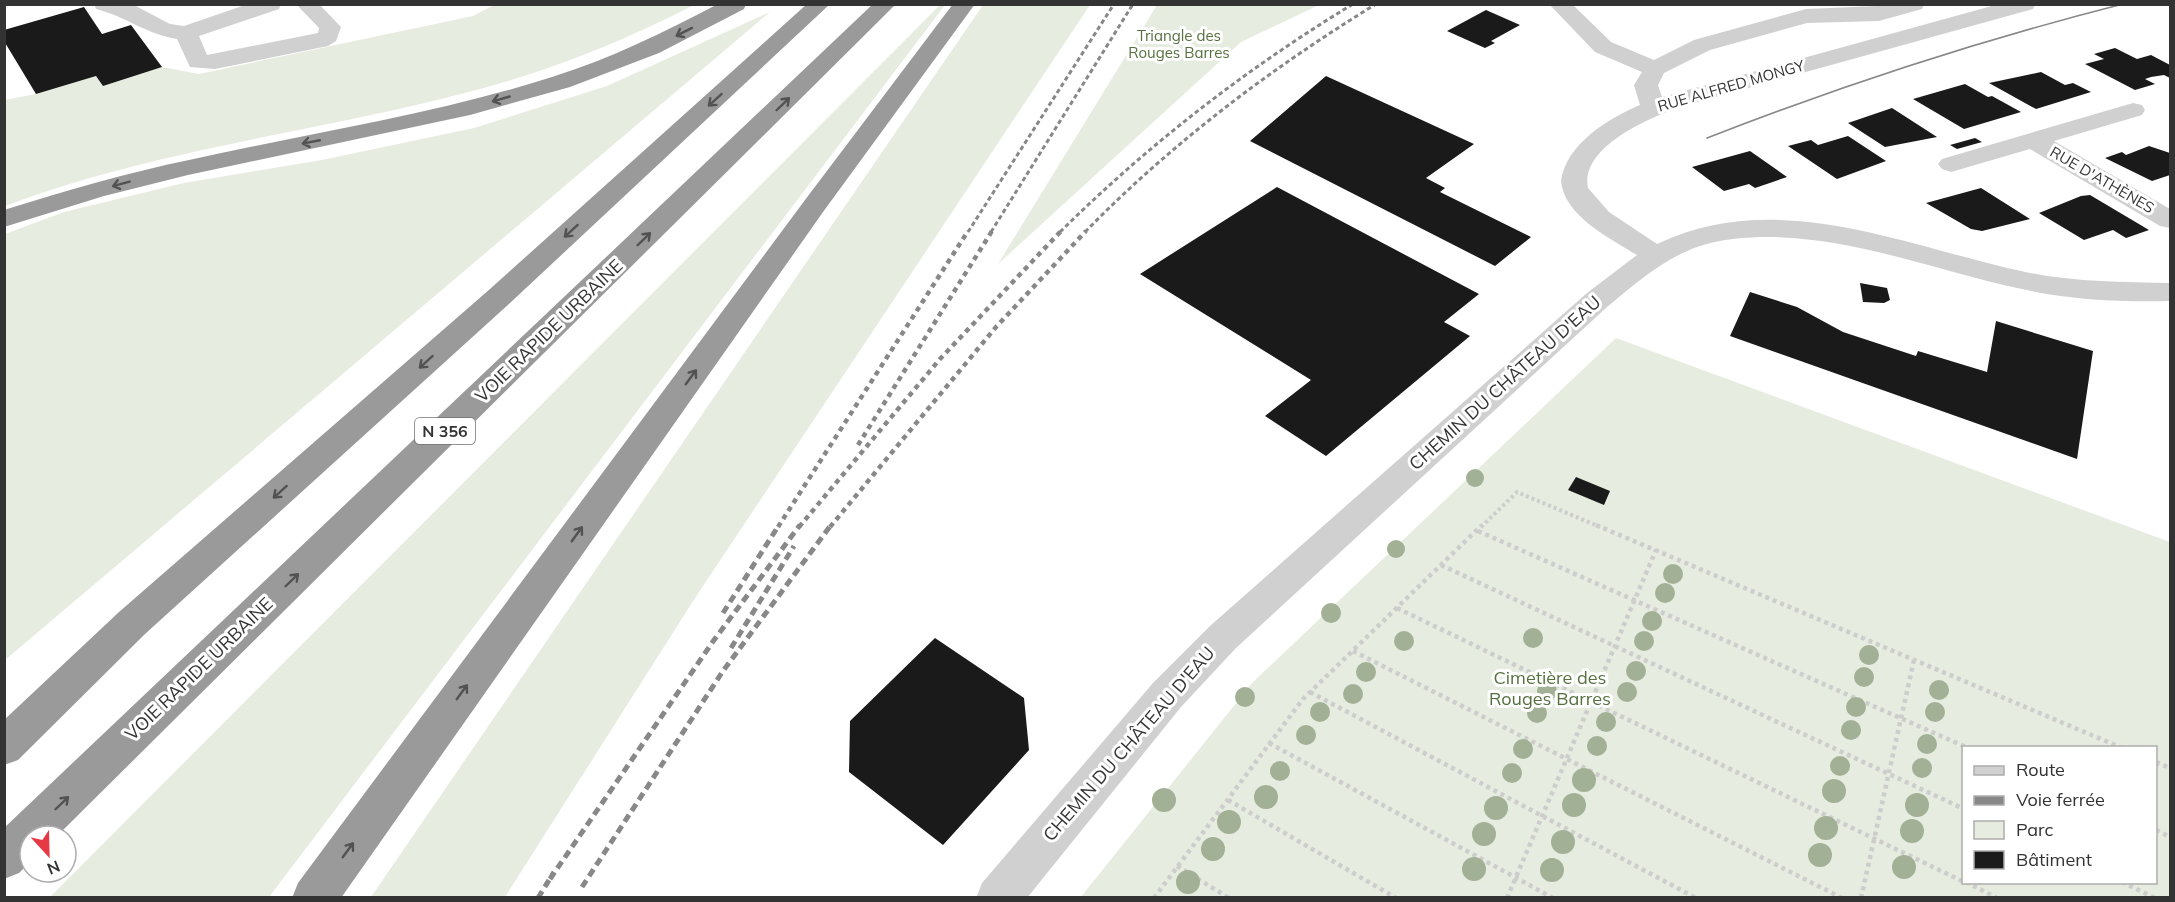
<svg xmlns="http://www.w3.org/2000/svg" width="2175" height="902" font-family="Mulish,sans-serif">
<rect width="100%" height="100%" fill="#fff"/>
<path fill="#e6ecdf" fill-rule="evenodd" d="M 941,4 L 945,5 L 269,897 L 50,897 Z
M 494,5 L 694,5 C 626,40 554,69 480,89 C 322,132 158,148 5,206 L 5,100 L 36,94 L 96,76 L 103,86 L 162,67 L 199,74 L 473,16 Z
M 983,5 L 1090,5 L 695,598 L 505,897 L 371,897 Z
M 1157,5 L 1319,5 L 1241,42 L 998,264 Z
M 770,12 L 5,660 L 5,234 L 64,212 L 184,183 L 322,160 L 474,128 L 607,86 Z
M 1616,338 L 2170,542 L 2170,897 L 1080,898 L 1253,682 ZM 1964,748 L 2156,748 L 2156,882 L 1964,882 Z"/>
<path fill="#1a1a1a" d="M 84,7 L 102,34 L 131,25 L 162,67 L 103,86 L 96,76 L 36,94 L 4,41 L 4,30 Z
M 1486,10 L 1520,25 L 1491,41 L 1495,43 L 1485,48 L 1447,31 Z
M 2115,48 L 2137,59 L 2151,55 L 2170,65 L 2170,78 L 2164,75 L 2151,77 L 2145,79 L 2155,84 L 2135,90 L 2085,64 L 2104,59 L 2094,54 Z
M 2041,72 L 2065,85 L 2073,83 L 2091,92 L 2036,109 L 1989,83 Z
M 1326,76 L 1474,144 L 1426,178 L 1445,188 L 1440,192 L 1531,237 L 1495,266 L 1250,141 Z
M 1965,84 L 1988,97 L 1992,96 L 2021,112 L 1964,129 L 1913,99 Z
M 1892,108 L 1937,137 L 1885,147 L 1848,123 Z
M 1848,136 L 1886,161 L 1837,179 L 1788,146 L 1811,140 L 1818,145 Z
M 1975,138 L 1982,142 L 1957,149 L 1950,145 Z
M 2149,146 L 2170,153 L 2170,175 L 2152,181 L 2105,158 L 2122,152 L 2126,155 Z
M 1750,151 L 1787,177 L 1755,188 L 1749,184 L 1724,191 L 1692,167 Z
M 1277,187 L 1479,294 L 1444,322 L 1470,336 L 1326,456 L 1265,416 L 1311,380 L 1140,274 Z
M 1981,188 L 2030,219 L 1982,231 L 1971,229 L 1926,203 Z
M 2090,195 L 2149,230 L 2126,238 L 2113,230 L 2084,240 L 2039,213 L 2081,196 Z
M 1860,283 L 1887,288 L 1890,300 L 1884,303 L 1863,302 Z
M 1750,292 L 1797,307 L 1843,332 L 1916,356 L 1918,351 L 1987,372 L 1996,321 L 2093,351 L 2077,459 L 1730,336 Z
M 1576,477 L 1610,491 L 1604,505 L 1568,490 Z
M 935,638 L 1024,698 L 1029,750 L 943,845 L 849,772 L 850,721 Z"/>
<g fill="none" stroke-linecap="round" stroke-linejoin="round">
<path stroke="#cdcdcd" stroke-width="4" stroke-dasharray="3 3" stroke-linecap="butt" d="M 1481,527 L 1517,492 L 1600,527"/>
<path stroke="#cdcdcd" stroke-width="4.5" stroke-dasharray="4 4" stroke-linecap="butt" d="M 1596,525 L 2122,748
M 1478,531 L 1968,748
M 1441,565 L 1964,809
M 1397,608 L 1964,882
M 1353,651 L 1842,898
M 1310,692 L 1696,898
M 1269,743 L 1553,898
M 2156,762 L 2170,768
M 1228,800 L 1396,898
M 2156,830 L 2170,837
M 1177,866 L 1229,898
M 1966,882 L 1997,898
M 2122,882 L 2155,898
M 1154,898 L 1303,699 L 1482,525
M 1507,898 L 1656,550
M 1861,898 L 1914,660"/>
<path fill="#d0d0d0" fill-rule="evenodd" d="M 94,4 L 132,4 L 170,24 L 184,26 L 248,4 L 281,4 L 279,9 L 199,36 L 207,55 L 318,33 L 319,28 L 296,4 L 319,4 L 341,27 L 336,41 L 328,46 L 215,69 L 190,67 L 177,39 C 148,35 125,16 96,9 Z
M 1549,4 L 1572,4 L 1611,42 L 1654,60 L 1694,40 L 1806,9 L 1924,4 L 1922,9 L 1879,21 L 1807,23 L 1710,50 L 1664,73 L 1658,85 L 1662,97 L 1999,4 L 2035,4 L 2033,9 L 1680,107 C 1649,118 1580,147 1588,188 L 1609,212 L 1657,244 C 1777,187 1902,245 2021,271 C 2070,282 2120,282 2170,283 L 2170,301 C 2121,302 2070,300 2022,289 C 1936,271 1858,238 1769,237 C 1746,237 1720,239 1697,247 C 1663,259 1635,284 1607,307 L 1236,648 L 1181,707 L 1027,898 L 976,898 L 982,883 L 1153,683 L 1210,626 L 1587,293 L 1637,255 C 1611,239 1564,216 1561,181 C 1566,144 1609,118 1640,105 L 1634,85 L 1642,72 L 1595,52 Z
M 2133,103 L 2142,105 L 2145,110 L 2142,115 L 2054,141 L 2170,209 L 2170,228 L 2160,226 L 2030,149 L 1951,172 L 1942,169 L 1938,164 L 1942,159 Z"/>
<path fill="#9a9a9a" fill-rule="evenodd" d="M 718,4 L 746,4 L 744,9 L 659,53 L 570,87 L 470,115 L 188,175 L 104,196 L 4,227 L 4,210 C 65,191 126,173 189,160 C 310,133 433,115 552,77 C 610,59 664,32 718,4 Z
M 807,4 L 830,4 L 510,303 L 145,634 L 18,760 L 4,765 L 4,720 L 119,612 L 490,289 Z
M 873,4 L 896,4 L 57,836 L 30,836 L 30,862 L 19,873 L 4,879 L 4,828 Z
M 953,4 L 975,4 L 823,212 L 341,898 L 292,898 L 298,883 L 805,200 Z"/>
<path stroke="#888" stroke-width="1.5" d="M 1707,138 C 1843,85 1981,40 2123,4"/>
<path stroke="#888" stroke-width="3" stroke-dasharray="4.5 3" stroke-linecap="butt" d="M 968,232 L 1114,4
M 991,232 L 1133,4
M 1060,232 C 1149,144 1246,69 1353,4
M 1085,232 C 1172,143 1270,69 1376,4"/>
<path stroke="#888" stroke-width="4.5" stroke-dasharray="5 4.5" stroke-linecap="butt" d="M 858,445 L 992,231
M 778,527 L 968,231
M 799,527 L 940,359 L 1061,231
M 830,527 L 996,327 L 1086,231"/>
<path stroke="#888" stroke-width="5" stroke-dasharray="8 5" stroke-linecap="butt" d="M 723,613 L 779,525
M 731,648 L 794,546
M 550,879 L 714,640 L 800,525
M 582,887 L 723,671 L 831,525
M 538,898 L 554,872"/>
</g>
<g fill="#a2b095">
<circle cx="1475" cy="478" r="9"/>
<circle cx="1396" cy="549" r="9"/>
<circle cx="1673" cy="574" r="10"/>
<circle cx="1665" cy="593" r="10"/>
<circle cx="1331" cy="613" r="10"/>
<circle cx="1652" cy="621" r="10"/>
<circle cx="1533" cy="638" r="10"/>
<circle cx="1404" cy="641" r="10"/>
<circle cx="1644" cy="641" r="10"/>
<circle cx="1869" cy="655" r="10"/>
<circle cx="1636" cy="671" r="10"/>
<circle cx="1366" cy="672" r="10"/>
<circle cx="1864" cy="677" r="10"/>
<circle cx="1939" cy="690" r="10"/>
<circle cx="1547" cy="691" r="10"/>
<circle cx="1627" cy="692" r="10"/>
<circle cx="1353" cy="694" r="10"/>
<circle cx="1245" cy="697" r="10"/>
<circle cx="1856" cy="707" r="10"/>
<circle cx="1320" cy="712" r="10"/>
<circle cx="1935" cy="712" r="10"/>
<circle cx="1537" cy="713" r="10"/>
<circle cx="1606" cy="722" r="10"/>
<circle cx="1851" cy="730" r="10"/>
<circle cx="1306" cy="735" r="10"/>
<circle cx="1927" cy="744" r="10"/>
<circle cx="1597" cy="746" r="10"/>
<circle cx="1523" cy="749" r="10"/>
<circle cx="1840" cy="766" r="10"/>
<circle cx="1922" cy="768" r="10"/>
<circle cx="1280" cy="771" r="10"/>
<circle cx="1512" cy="773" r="10"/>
<circle cx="1584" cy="780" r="12"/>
<circle cx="1834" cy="791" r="12"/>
<circle cx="1266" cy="797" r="12"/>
<circle cx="1164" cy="800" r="12"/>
<circle cx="1574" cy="805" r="12"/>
<circle cx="1917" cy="805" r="12"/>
<circle cx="1496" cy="808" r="12"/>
<circle cx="1229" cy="822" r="12"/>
<circle cx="1826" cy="828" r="12"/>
<circle cx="1912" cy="831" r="12"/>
<circle cx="1484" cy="834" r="12"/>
<circle cx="1563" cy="842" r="12"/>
<circle cx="1213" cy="849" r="12"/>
<circle cx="1820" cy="855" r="12"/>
<circle cx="1904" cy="867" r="12"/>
<circle cx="1474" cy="869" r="12"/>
<circle cx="1552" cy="870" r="12"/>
<circle cx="1188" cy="882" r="12"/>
</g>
<defs><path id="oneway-shaft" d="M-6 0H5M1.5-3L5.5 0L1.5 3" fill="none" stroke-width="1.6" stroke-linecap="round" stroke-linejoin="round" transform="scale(1.5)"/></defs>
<g stroke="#525252">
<use href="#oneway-shaft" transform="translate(684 32) rotate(153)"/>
<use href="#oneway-shaft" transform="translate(501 99) rotate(164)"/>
<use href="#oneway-shaft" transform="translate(715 100) rotate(138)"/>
<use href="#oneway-shaft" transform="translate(783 104) rotate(-44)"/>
<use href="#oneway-shaft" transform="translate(311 142) rotate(169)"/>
<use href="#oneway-shaft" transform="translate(121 184) rotate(165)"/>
<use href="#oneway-shaft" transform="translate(571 231) rotate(138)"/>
<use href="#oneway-shaft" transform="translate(644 239) rotate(-44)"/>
<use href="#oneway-shaft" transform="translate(426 362) rotate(138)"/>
<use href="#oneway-shaft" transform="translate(691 377) rotate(-54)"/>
<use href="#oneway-shaft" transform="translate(280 492) rotate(138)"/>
<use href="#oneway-shaft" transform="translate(577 534) rotate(-54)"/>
<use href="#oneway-shaft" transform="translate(292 580) rotate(-44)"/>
<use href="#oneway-shaft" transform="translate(462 692) rotate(-54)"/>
<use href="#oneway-shaft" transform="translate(62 803) rotate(-44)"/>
<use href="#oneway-shaft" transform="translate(348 850) rotate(-54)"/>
</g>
<g text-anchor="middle" stroke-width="6" stroke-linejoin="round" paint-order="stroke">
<g font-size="15" fill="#56703f" stroke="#fff">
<text x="1179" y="41">Triangle des<tspan x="1179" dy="17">Rouges Barres</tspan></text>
</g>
<g font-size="15" fill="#333" stroke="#fff">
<text transform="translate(1731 86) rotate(-16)" y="5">RUE ALFRED MONGY</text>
<text transform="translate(2102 180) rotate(30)" y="5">RUE D'ATHÈNES</text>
</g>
<rect fill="#fff" stroke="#707070" stroke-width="1.5" x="415" y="418" width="60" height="26" rx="4.5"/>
<g font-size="16" font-weight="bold" fill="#333">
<text x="445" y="437">N 356</text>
</g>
<g font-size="18" fill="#333" stroke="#fff">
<text transform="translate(549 331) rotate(-44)" y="6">VOIE RAPIDE URBAINE</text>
<text transform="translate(1505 383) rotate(-42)" y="6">CHEMIN DU CHÂTEAU D'EAU</text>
<text transform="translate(199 669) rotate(-44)" y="6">VOIE RAPIDE URBAINE</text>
<text transform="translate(1129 744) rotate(-49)" y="6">CHEMIN DU CHÂTEAU D'EAU</text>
</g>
<g font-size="18" fill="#56703f" stroke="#fff">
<text x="1550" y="684">Cimetière des<tspan x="1550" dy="21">Rouges Barres</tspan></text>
</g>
</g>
<rect width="2175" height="902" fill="none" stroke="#333333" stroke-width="12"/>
<rect x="1962" y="746" width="195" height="138" fill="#ffffff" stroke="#adadad" stroke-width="1.5"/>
<rect x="1974" y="766" width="30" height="9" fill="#d0d0d0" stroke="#adadad" stroke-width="1.5"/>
<text x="2016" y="776" font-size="18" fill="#333333">Route</text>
<rect x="1974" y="796" width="30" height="9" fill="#888888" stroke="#adadad" stroke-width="1.5"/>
<text x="2016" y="806" font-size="18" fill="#333333">Voie ferrée</text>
<rect x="1974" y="821" width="30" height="18" fill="#e6ecdf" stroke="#adadad" stroke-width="1.5"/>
<text x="2016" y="836" font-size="18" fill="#333333">Parc</text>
<rect x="1974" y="851" width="30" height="18" fill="#1a1a1a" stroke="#adadad" stroke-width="1.5"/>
<text x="2016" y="866" font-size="18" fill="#333333">Bâtiment</text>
<g transform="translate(48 854) rotate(158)"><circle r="28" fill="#ffffff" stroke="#adadad" stroke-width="1.5"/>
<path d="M0-4.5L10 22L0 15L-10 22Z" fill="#e63946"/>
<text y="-9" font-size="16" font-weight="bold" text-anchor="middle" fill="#333333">N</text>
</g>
</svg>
